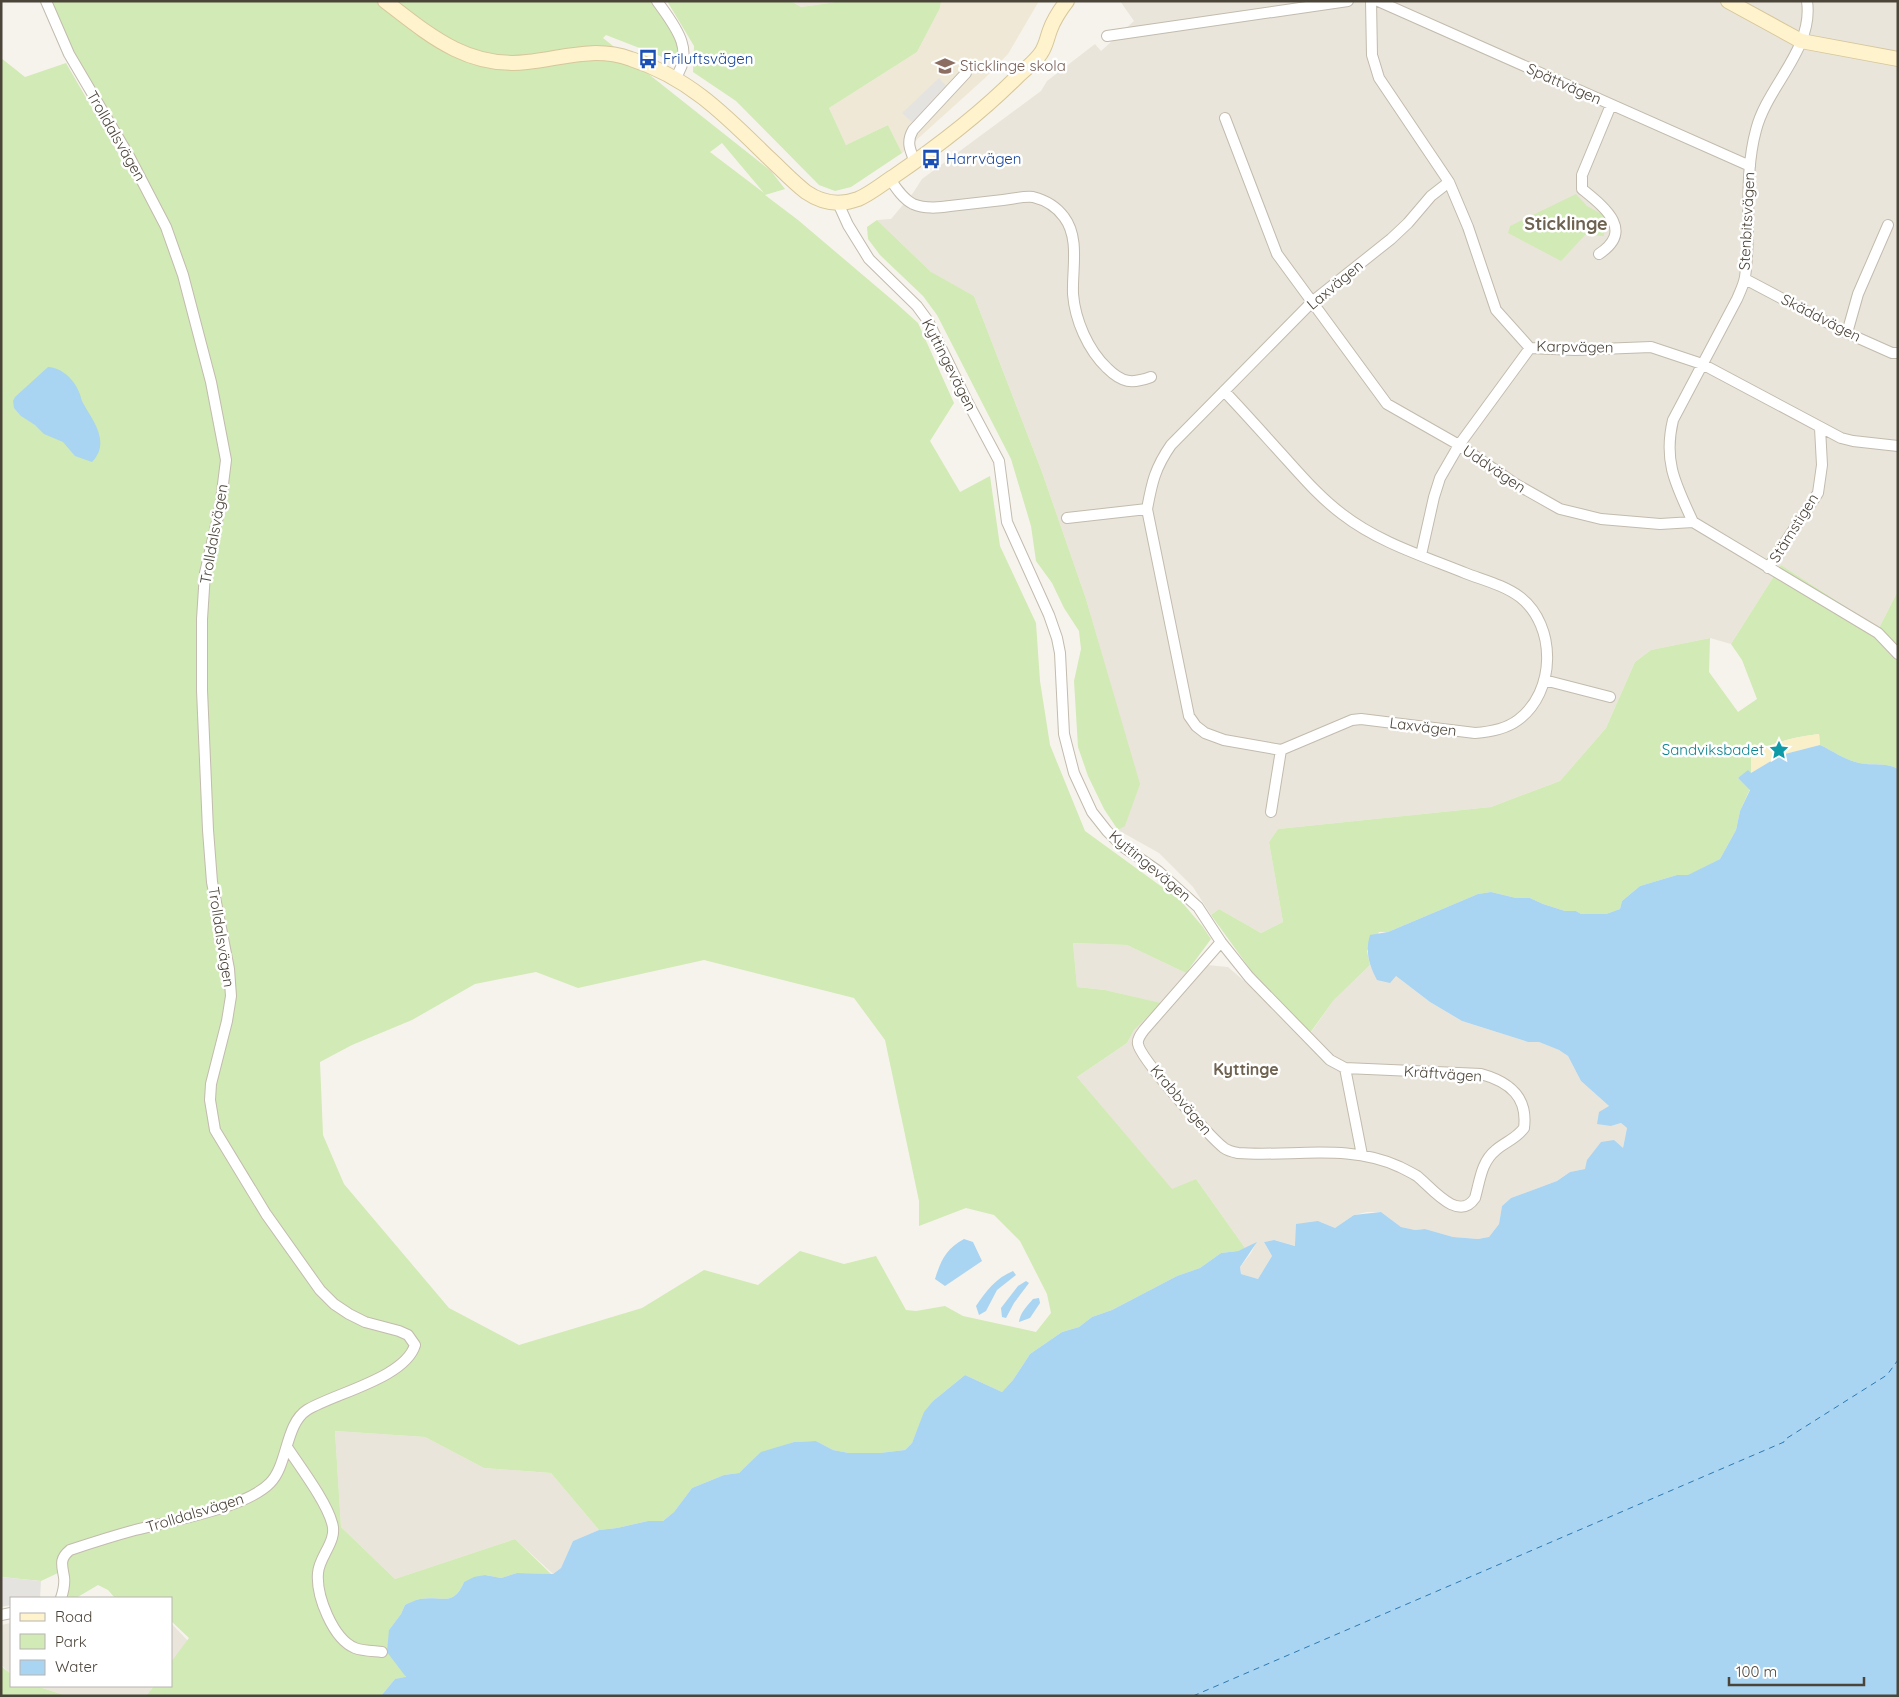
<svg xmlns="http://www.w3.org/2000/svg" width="1899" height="1697" font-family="Quicksand,sans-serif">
<rect width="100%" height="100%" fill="#f6f3ec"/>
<path fill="#eae5da" d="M 791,1 L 843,1 L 801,7 Z
M 1120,1 L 1898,1 L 1898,591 L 1879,628 L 1781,565 L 1731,644 L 1710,638 L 1651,650 L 1635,662 L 1606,728 L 1560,781 L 1491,807 L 1278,829 L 1269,842 L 1283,922 L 1261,933 L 1219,909 L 1211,915 L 1193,887 L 1159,853 L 1118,830 L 1125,825 L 1139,784 L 1086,599 L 1042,472 L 974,296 L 933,274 L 877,220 L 891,219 L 913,193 L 922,179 L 1041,91 L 1047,81 L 1095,44 L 1101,51 L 1134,21 Z
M 1073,943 L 1127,945 L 1186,973 L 1207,965 L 1228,967 L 1257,992 L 1305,1041 L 1333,1001 L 1370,965 L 1378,980 L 1396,976 L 1430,1002 L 1462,1021 L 1528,1042 L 1539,1042 L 1559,1050 L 1568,1056 L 1581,1081 L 1609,1106 L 1611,1126 L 1621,1123 L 1627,1128 L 1623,1148 L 1585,1169 L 1570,1172 L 1557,1181 L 1511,1198 L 1502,1206 L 1499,1224 L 1489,1237 L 1478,1239 L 1453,1237 L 1425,1229 L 1415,1230 L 1401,1227 L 1381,1212 L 1367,1212 L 1354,1215 L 1335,1228 L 1318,1221 L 1296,1246 L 1274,1240 L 1264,1242 L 1272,1256 L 1258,1279 L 1241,1274 L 1240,1267 L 1251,1253 L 1256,1243 L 1245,1248 L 1196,1179 L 1172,1190 L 1077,1077 L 1127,1043 L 1134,1030 L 1160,1003 L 1105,990 L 1077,987 Z
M 335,1431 L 425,1437 L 484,1468 L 551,1473 L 599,1530 L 573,1541 L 561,1568 L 553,1574 L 515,1539 L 395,1579 L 341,1527 Z
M 11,1623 L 11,1674 L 1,1665 L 1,1625 Z
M 171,1623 L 188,1641 L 171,1663 Z
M 36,1686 L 154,1686 L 146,1696 L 67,1696 Z"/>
<path fill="#efe8d6" d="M 941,1 L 1039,1 L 1008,54 L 985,78 L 902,153 L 888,125 L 846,145 L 829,108 L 917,52 L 940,8 Z"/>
<path fill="#d2eab5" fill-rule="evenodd" d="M 52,1 L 652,1 C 663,19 684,40 676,62 L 673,64 L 660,56 L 606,35 L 603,38 L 771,171 L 785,189 L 765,195 L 798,220 L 897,304 L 918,323 L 954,403 L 930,441 L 960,492 L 990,476 L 1000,546 L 1036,623 L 1040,681 L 1050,745 L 1085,831 L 1180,900 L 1203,927 L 1211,939 L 1186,973 L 1127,945 L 1073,943 L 1077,987 L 1105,990 L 1161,1003 L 1134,1030 L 1127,1043 L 1077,1077 L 1172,1189 L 1196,1179 L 1245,1248 L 1238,1251 L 1221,1253 L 1200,1268 L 1177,1276 L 1112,1310 L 1092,1317 L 1079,1327 L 1062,1332 L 1030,1354 L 1013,1380 L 1002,1392 L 965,1375 L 933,1401 L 925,1412 L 912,1443 L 905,1450 L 880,1453 L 849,1453 L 833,1450 L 816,1441 L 794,1442 L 779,1447 L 750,1463 L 739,1473 L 724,1475 L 692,1488 L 674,1512 L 663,1521 L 648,1521 L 617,1528 L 599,1530 L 551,1473 L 484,1468 L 425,1437 L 335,1431 L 341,1527 L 395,1579 L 515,1539 L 551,1574 L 517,1573 L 501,1578 L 485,1575 L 464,1582 C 453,1608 442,1595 420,1599 C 415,1600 410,1603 405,1605 L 401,1614 L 389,1630 L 406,1678 L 395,1679 L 381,1696 L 146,1696 L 154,1686 L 171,1686 L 171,1662 L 189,1638 L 171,1621 L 171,1598 L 115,1598 L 108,1590 L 98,1585 L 76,1598 L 68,1598 L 58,1573 L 41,1581 L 1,1577 L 1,58 L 25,77 L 66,63 L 118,153 L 128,151 L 66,38 ZM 722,143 L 764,193 L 710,152 ZM 704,960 L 854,998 L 885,1040 L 919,1201 L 919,1226 L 966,1208 L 994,1215 L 1020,1241 L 1047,1294 L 1051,1313 L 1036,1332 L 963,1316 L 945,1306 L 916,1311 L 906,1310 L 876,1256 L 844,1264 L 800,1251 L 758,1285 L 704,1270 L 642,1308 L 519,1345 L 449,1308 L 344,1184 L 323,1135 L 320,1062 L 352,1045 L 412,1020 L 475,984 L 536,972 L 578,988 Z
M 667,1 L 791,1 L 801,7 L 843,1 L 941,1 L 940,8 L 917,52 L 829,108 L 846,145 L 888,125 L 902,153 L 851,187 L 835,191 L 819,185 L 736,101 L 693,72 L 694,46 Z
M 1576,194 L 1587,206 L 1605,216 L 1604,236 L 1585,235 L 1561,261 L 1508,233 L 1510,226 Z
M 877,220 L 931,272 L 974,296 L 1042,472 L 1086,599 L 1140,784 L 1125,826 L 1118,830 L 1104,809 L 1088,776 L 1078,747 L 1074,681 L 1081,649 L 1079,631 L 1064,608 L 1052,583 L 1036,561 L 1031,526 L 1011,459 L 937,315 L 923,296 L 880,255 L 868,239 L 867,227 Z
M 1781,565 L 1879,628 L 1898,591 L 1898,769 C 1886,762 1872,766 1859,763 C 1845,760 1833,751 1820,745 L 1819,734 C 1794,737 1772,742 1751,755 L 1751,773 L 1738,778 L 1750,789 L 1740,811 L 1736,830 L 1720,859 L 1687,876 L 1677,875 L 1640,886 L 1622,901 L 1620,909 L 1606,914 L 1581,914 L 1576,911 L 1565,911 L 1543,904 L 1530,898 L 1516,898 L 1491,892 L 1478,894 L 1388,932 L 1379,932 L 1367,951 L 1370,965 L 1333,1001 L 1310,1033 L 1258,980 L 1211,915 L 1219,909 L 1261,933 L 1283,922 L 1269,842 L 1278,829 L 1491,807 L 1560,781 L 1606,728 L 1635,662 L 1651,650 L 1710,638 L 1709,672 L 1738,712 L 1757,699 L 1742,660 L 1731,644 Z
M 1,1666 L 11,1674 L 11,1686 L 36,1686 L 67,1696 L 1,1696 Z"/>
<path fill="#f9efc9" d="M 1819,734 L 1820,745 L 1781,755 L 1751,773 L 1751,755 C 1773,742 1794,737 1819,734 Z"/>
<path fill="#e5e3e0" d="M 939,78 L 948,88 L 913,123 L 902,113 Z
M 1,1577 L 41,1581 L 40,1598 L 11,1598 L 11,1605 L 1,1607 Z"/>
<path fill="#a9d4f2" d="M 48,367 C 62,368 74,379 79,392 C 81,396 81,400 83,403 C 93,421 111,442 92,462 L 75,456 L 63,442 L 44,434 L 35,425 L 21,416 L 14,408 L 13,401 L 15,397 Z
M 1820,745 C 1833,751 1845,760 1859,763 C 1872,766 1886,762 1898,769 L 1898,1696 L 381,1696 L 395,1679 L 406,1677 L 387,1652 L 389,1630 L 401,1614 L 405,1605 C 409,1603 415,1600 420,1599 C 442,1595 453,1608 464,1582 L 474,1577 L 485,1575 L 501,1578 L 517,1573 L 553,1574 L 561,1568 L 573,1541 L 599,1530 L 617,1528 L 648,1521 L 663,1521 L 674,1512 L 692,1488 L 724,1475 L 739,1473 L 761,1452 L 794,1442 L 816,1441 L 833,1450 L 849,1453 L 880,1453 L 905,1450 L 912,1443 L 924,1412 L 933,1401 L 965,1375 L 1002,1392 L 1013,1380 L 1030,1354 L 1062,1332 L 1079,1327 L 1092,1317 L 1112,1310 L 1177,1276 L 1200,1268 L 1221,1253 L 1238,1251 L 1257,1242 L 1240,1267 L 1241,1274 L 1258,1279 L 1272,1256 L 1264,1242 L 1274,1240 L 1295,1246 L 1296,1224 L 1318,1221 L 1335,1228 L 1354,1215 L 1381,1212 L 1401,1227 L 1415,1230 L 1425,1229 L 1453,1237 L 1478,1239 L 1489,1237 L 1499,1224 L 1502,1206 L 1511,1198 L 1557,1181 L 1570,1172 L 1585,1169 L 1587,1160 L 1601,1142 L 1614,1140 L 1623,1148 L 1627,1128 L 1621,1123 L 1611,1126 L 1597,1124 L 1599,1112 L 1609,1106 L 1581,1081 L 1568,1056 L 1559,1050 L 1539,1042 L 1528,1042 L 1462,1021 L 1430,1002 L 1396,976 L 1390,983 L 1377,980 C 1369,965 1365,952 1370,935 L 1388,932 L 1478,894 L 1491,892 L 1516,898 L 1530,898 L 1543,904 L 1565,911 L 1576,911 L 1581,914 L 1606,914 L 1620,909 L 1622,901 L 1640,886 L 1677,875 L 1688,875 L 1720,859 L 1736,830 L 1740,811 L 1750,790 L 1738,778 L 1748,770 L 1751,773 L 1781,755 Z
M 964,1239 L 973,1242 L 982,1261 L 945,1286 L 935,1279 C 941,1260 946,1249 964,1239 Z
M 1013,1271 L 1016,1275 L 997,1290 L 986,1311 L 979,1315 L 976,1306 C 986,1291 996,1278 1013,1271 Z
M 1026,1281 L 1029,1283 L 1014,1303 L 1006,1318 L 1002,1317 L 1001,1308 L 1018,1286 Z
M 1039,1298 L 1040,1303 L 1030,1318 L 1019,1322 C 1020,1313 1027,1306 1033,1299 Z"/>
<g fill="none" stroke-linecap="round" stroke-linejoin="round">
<path stroke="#2e7ab2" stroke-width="1" stroke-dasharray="6 5" stroke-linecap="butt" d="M 1193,1696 L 1784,1442 L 1784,1440 L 1887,1375 L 1898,1360"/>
<defs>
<path id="street" d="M 46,1 L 69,54 L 129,156 L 166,227 L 183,275 L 211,382 L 226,460 L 220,508 L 205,573 L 202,619 L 202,690 L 208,830 L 212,882 L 229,969 L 231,996 L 227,1021 L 211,1084 L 210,1100 L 215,1130 L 266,1214 L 320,1290 L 334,1304 L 349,1314 L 365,1322 L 399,1331 L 408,1335 L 415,1345 C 405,1378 335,1393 307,1410 C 285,1424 288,1465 270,1483 C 246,1508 170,1521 135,1530 C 113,1536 91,1543 70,1550 C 59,1559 62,1565 64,1577 C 65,1584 63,1592 61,1598
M 657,1 C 674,25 696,50 675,78
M 1371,1 L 1372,55 L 1379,78 L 1449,182 L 1468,227 L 1496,310 L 1530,348 L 1575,350 L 1651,347 L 1702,364 L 1841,438 L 1853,441 L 1898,446
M 1378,1 L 1750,166
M 1107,36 L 1348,1
M 1225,118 L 1277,254 L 1387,404 L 1459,445 L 1514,483 L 1560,509 L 1601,519 L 1660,524 L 1693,522 L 1878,633 L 1898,654
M 915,162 C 910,150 906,142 913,130 L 966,73
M 890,179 C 896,188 903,199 913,204 C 925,209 937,208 950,206 C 968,204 985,202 1003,200 C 1012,199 1023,196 1033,197 C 1045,200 1056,206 1064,217 C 1080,238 1072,269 1073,294 C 1075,320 1088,350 1107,368 C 1122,383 1132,384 1151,377
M 838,203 L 848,225 L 869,259 L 917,306 L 928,321 L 967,401 L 999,461 L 1007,522 L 1049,615 L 1057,638 L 1060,653 L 1064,734 L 1074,773 L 1092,812 L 1107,831 L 1122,846 L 1158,871 L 1198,907 L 1221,942 L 1249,977 L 1330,1060 L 1345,1068 L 1481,1074 C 1510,1082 1528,1097 1524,1128 C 1516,1139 1505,1142 1496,1150 C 1481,1162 1480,1181 1475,1198 C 1458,1223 1431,1187 1417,1176 C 1412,1173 1406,1170 1400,1167 C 1349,1143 1293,1157 1238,1153 C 1233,1152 1228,1151 1224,1148 C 1210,1137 1140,1058 1138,1044 C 1137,1039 1141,1034 1144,1030 L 1221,942
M 1599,254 C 1635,230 1604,207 1582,189 L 1582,175 L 1611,105
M 1745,279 L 1847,333 L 1892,353 L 1898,353
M 1847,333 L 1858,294 L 1888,225
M 1224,391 C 1246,414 1267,438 1288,461 C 1305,480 1322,499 1342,514 C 1378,542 1423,556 1465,573 C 1483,580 1504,585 1520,597 C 1557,626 1556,692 1518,720 C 1506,729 1490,732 1475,733 L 1361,719 L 1352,720 L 1281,750 L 1224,740 L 1205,733 L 1196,726 L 1189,716 L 1147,509 C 1152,482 1155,468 1171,445 L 1313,301 L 1391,239 L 1408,223 L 1431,196 L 1449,182
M 1067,518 L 1147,509
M 1693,522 C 1676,485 1663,462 1673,420 L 1737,299 C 1740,292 1744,284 1745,277 C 1752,228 1743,178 1756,130 C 1767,86 1814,49 1807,1
M 1421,555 L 1434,497 L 1440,478 L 1459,445 L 1530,348
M 1768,568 L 1818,493 L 1822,465 L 1820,428
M 1544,680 L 1610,697
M 1271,812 L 1281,750
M 1345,1068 L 1362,1155
M 287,1447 C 300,1467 326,1501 332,1523 C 338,1541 319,1556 318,1573 C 316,1596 333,1639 355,1648 C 363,1651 374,1651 382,1652
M 1,1615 L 11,1613"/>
<path id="secondary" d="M 385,1 C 429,35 468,69 527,62 C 564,58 594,46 631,59 C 690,78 726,116 769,158 C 781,169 793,182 806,192 C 822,203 839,206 858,199 C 870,194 882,184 893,177 C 937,147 980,114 1017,77 C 1025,69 1035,62 1041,53 C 1046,46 1047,38 1050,30 C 1054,19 1060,10 1067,1
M 1728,1 L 1801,41 L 1898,59"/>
</defs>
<use href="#street" stroke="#c2bbae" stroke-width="12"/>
<use href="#secondary" stroke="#d6c79b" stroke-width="16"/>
<use href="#street" stroke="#fff" stroke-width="10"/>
<use href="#secondary" stroke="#fff3cd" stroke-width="14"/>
</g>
<defs>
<symbol id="bus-bare" viewBox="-9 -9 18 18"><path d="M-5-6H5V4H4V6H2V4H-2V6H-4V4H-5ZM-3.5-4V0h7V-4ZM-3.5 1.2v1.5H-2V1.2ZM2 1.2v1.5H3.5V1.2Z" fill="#1a4fb4" stroke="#fff" stroke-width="2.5" paint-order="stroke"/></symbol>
<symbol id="school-bare" viewBox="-9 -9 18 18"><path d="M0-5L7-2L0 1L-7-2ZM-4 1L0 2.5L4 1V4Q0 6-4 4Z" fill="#8d6e63" stroke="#fff" stroke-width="2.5" paint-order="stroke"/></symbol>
<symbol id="sight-bare" viewBox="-9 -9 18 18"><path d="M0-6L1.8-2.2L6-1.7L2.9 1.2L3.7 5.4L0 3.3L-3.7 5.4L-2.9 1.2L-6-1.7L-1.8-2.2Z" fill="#0f9aa8" stroke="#fff" stroke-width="2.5" paint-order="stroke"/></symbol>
</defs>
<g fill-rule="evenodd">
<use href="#bus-bare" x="634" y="45" width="28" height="28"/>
<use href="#school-bare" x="931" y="52" width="28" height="28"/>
<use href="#bus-bare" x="917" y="145" width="28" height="28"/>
<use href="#sight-bare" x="1765" y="736" width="28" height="28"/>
</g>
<g text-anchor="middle" stroke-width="5" stroke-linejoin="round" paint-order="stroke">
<g font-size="15" fill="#164399" stroke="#fff" text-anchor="start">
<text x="663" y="64">Friluftsvägen</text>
<text x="946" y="164">Harrvägen</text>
</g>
<g font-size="15" fill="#785e54" stroke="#fff" text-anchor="start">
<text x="960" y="71">Sticklinge skola</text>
</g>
<g font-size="15" fill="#4b4439" stroke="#fff">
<text transform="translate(1564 84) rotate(24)" y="5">Spättvägen</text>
<text transform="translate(116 136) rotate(60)" y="5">Trolldalsvägen</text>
<text transform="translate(1747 221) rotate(-87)" y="5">Stenbitsvägen</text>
<text transform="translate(1335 285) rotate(-40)" y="5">Laxvägen</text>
<text transform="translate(1821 318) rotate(27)" y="5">Skäddvägen</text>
<text transform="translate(1575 347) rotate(1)" y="5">Karpvägen</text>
<text transform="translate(949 365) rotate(63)" y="5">Kyttingevägen</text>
<text transform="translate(1494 469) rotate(34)" y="5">Uddvägen</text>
<text transform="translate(1794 528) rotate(-58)" y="5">Stämstigen</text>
<text transform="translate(214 534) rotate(-80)" y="5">Trolldalsvägen</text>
<text transform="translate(1423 727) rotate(7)" y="5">Laxvägen</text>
<text transform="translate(1150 866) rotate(40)" y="5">Kyttingevägen</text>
<text transform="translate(221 937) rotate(81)" y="5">Trolldalsvägen</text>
<text transform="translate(1443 1074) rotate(4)" y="5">Kräftvägen</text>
<text transform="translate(1181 1100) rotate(50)" y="5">Krabbvägen</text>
<text transform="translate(195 1513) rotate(-17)" y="5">Trolldalsvägen</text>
</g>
<g font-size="15" fill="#0d838f" stroke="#fff" text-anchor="end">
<text x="1764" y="755">Sandviksbadet</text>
</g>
<g font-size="16" font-weight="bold" fill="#6e6250" stroke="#fff">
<text x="1246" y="1075">Kyttinge</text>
</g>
<g font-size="18" font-weight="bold" fill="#6e6250" stroke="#fff">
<text x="1566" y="230">Sticklinge</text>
</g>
</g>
<rect width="1899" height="1697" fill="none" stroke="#4b4439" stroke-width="5"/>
<rect x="10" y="1597" width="162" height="90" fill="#ffffff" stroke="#b7b4b0"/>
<rect x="20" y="1613" width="25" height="8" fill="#fff3cd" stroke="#b7b4b0"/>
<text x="55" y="1622" font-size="15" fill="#4b4439">Road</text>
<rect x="20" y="1634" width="25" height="15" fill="#d2eab5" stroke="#b7b4b0"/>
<text x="55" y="1647" font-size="15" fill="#4b4439">Park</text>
<rect x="20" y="1660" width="25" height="15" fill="#a9d4f2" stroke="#b7b4b0"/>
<text x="55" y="1672" font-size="15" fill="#4b4439">Water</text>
<path d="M1729 1677v8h135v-8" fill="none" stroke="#4b4439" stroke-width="2.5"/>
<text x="1736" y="1677" font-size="15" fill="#4b4439" stroke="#ffffff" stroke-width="4" paint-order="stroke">100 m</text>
</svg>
